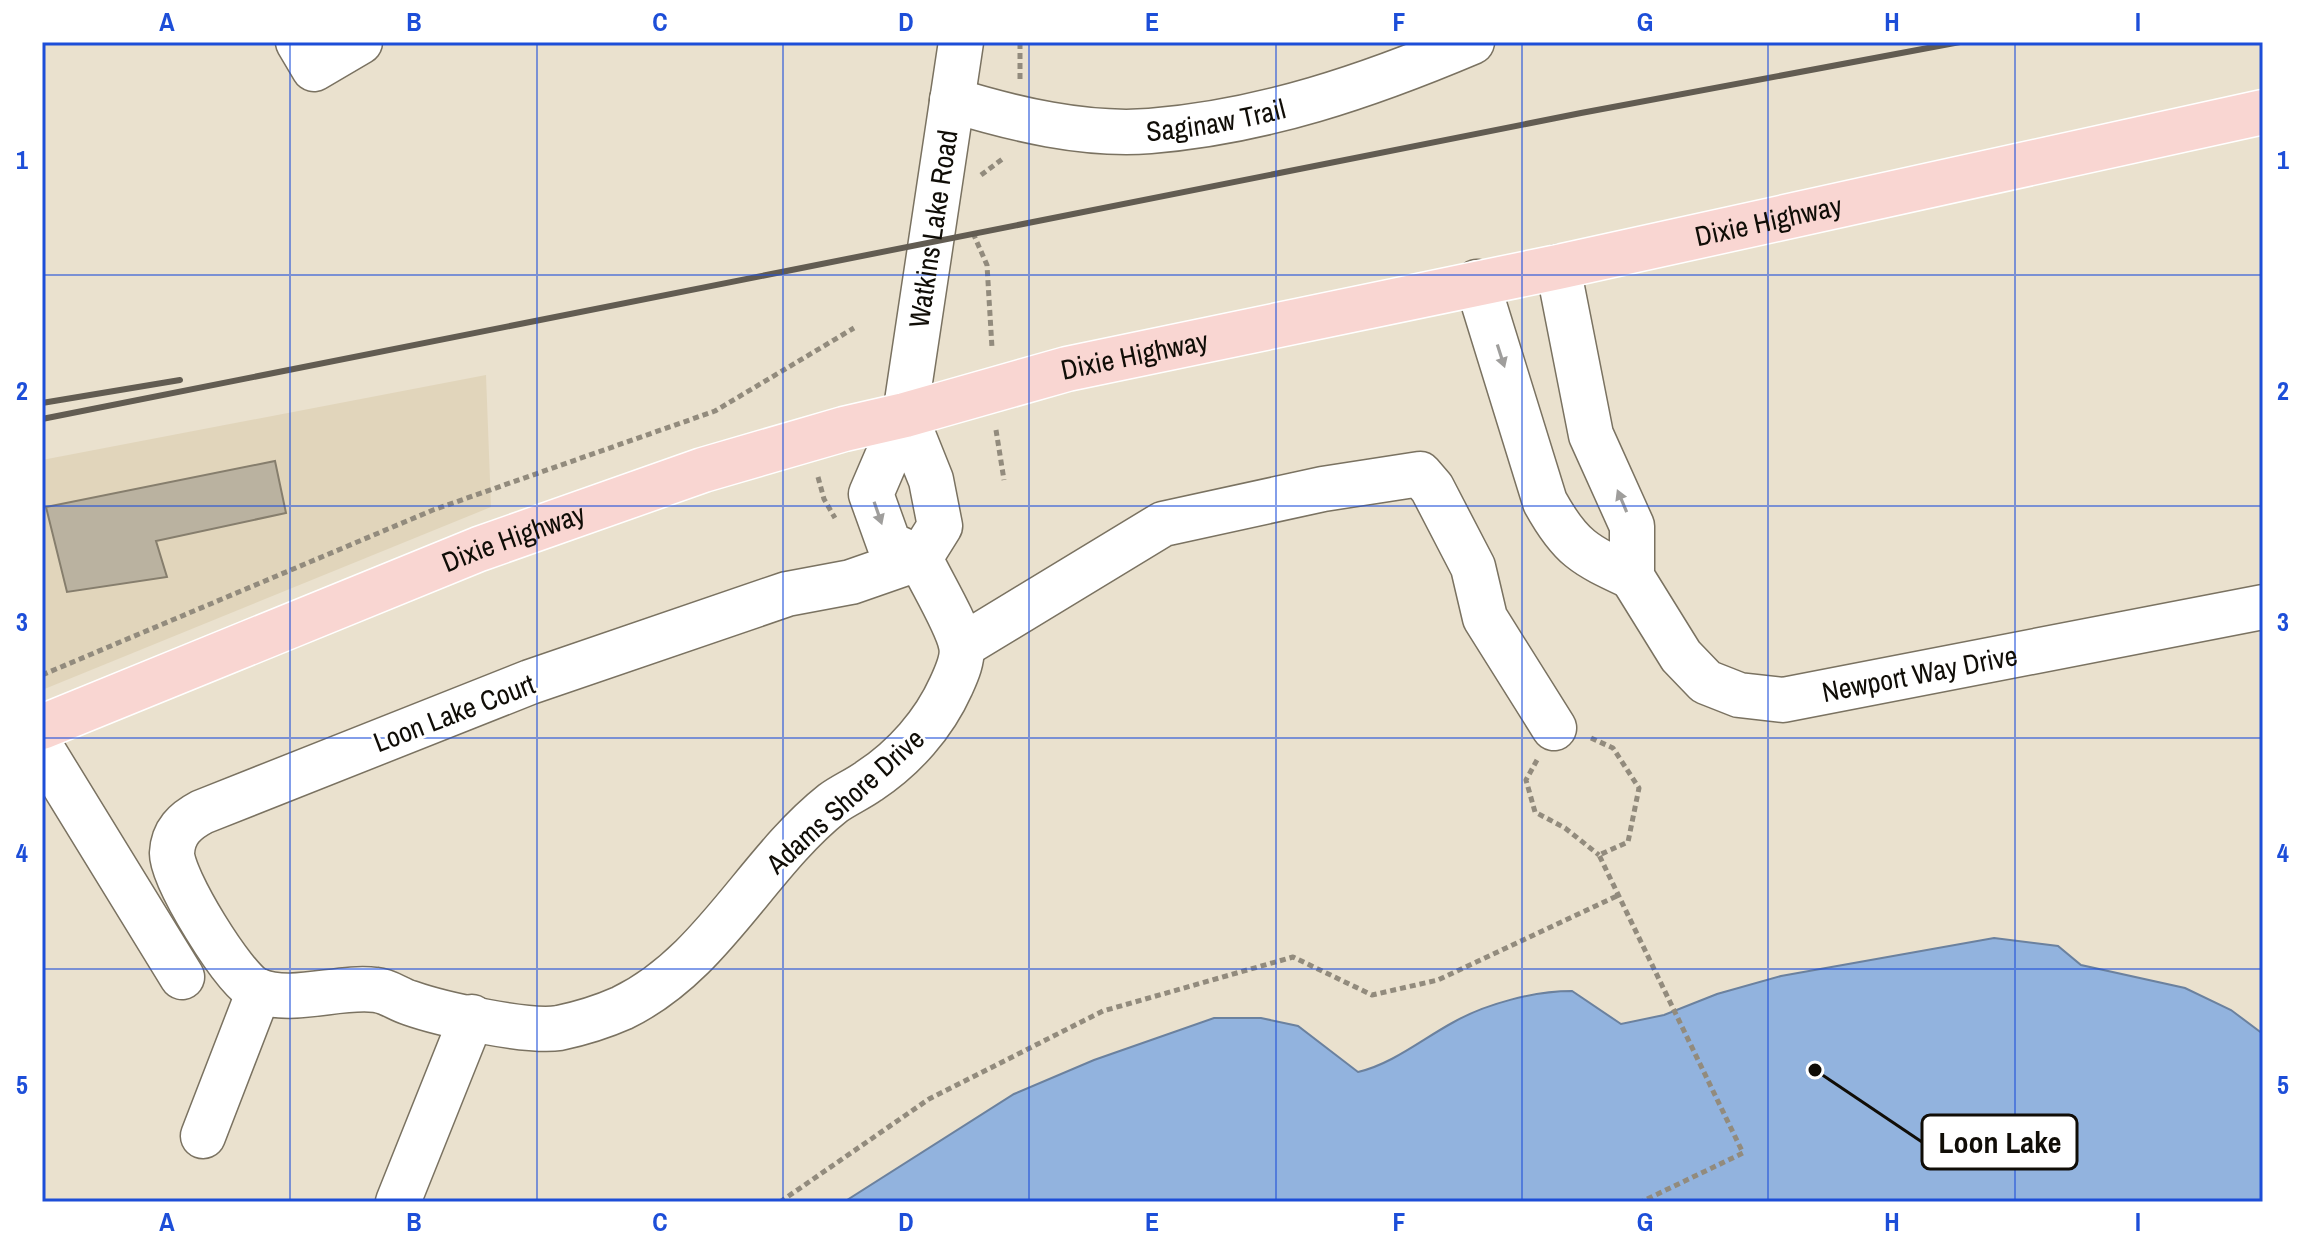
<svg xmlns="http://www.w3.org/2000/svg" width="2305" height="1244" font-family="'Archivo Narrow',sans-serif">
<rect width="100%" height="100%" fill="#eae1ce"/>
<path fill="#e1d5bb" d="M 486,375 L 491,507 L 42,690 L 42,460 Z"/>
<path fill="#92b3de" stroke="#6b819e" stroke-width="2" d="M 1994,938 L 2058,946 L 2081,965 L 2185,988 L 2231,1010 L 2263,1034 L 2263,1202 L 844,1202 L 1014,1094 L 1094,1060 L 1214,1018 L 1261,1018 L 1298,1026 L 1358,1072 C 1392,1064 1421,1040 1452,1023 C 1485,1004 1534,991 1572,991 L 1621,1024 L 1664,1015 L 1717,994 L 1781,976 Z"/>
<path fill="#bab2a0" stroke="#867e6d" stroke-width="2" d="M 275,461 L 286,513 L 156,541 L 167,577 L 67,592 L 46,507 Z"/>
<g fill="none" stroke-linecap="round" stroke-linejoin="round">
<defs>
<g id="minor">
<path d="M 298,42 L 314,69 L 360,42"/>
<path id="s1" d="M 952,100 C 1014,119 1084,136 1150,131 C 1263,122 1368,86 1472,42"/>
<path id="s2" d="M 1558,267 L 1591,435 L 1632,526 L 1632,577 L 1681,656 L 1706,682 L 1739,695 L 1783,700 L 2263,607"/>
<path d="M 1477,282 L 1545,502 C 1571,549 1585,555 1632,577"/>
<path id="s3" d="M 905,415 L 931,480 L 940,526 L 920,558 L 889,544 L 871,494 L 905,415 L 961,42"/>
<path d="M 920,558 C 930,580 957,624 961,645 C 964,658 956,675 951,686 C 934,724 904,758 869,781 C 858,789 844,795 833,803 C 756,864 713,964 622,1008 C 604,1016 578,1024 559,1028 C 528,1033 441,1014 410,1003 C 399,1000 388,991 376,990 C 339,985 292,1005 256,990 C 234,980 171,877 172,853 C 173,832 185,821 202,812 L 530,682 L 787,594 L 851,582 Z"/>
<path d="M 962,646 L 1163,524 L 1323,489 L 1420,474 L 1432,488 L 1473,567 L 1485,618 L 1554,728"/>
<path d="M 42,749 L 182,977"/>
<path d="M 203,1136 L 259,991"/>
<path d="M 398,1202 L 472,1017"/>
</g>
<g id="major">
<path id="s4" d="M 42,727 L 479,549 L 703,470 L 844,429 L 905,415 L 1067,369 L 1558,267 L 2263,112"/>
</g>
</defs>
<use href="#minor" stroke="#7a7261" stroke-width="47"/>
<use href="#major" stroke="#fff" stroke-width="47"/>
<path stroke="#928b7d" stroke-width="5" stroke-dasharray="6 4" stroke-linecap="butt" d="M 1020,79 L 1020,42
M 981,175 L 1005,157
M 973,233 L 987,265 L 992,348
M 996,430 L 1004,480
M 818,477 L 824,499 L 835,518
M 42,675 L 433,510 L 715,411 L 854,328
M 1591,738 L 1613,748 L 1639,788 L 1628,842 L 1599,855 L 1743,1153 L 1641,1202
M 1537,760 L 1526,780 L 1535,812 L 1565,828 L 1599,855
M 780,1202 L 929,1099 L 1103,1011 L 1293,957 L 1372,995 L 1438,980 L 1617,896"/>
<use href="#minor" stroke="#fff" stroke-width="44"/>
<use href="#major" stroke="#f9d6d2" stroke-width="44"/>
<path stroke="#625c52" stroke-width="6" d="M 42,403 L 180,380
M 42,419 L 1581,113 L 1960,42"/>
</g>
<defs><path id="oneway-solid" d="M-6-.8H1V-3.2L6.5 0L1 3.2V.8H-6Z" transform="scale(2)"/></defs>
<g fill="#9f9e9c">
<use href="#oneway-solid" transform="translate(1501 356) rotate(72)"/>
<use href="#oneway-solid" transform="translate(1622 501) rotate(-113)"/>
<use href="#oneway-solid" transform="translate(878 513) rotate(71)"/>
</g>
<path fill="none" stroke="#1d4ed8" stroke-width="2" stroke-opacity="0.55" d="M 290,42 L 290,1202M 537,42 L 537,1202M 783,42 L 783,1202M 1029,42 L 1029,1202M 1276,42 L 1276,1202M 1522,42 L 1522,1202M 1768,42 L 1768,1202M 2015,42 L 2015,1202M 42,275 L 2263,275M 42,506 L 2263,506M 42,738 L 2263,738M 42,969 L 2263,969"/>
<g text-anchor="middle" stroke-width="6" stroke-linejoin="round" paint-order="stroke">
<g font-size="28" fill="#100d07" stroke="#fff">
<text dy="10" stroke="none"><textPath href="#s1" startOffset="268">Saginaw Trail</textPath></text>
<text dy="10" stroke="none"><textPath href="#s4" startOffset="1804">Dixie Highway</textPath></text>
<text dy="10" stroke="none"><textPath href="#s3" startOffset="516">Watkins Lake Road</textPath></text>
<text dy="10" stroke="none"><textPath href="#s4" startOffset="1156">Dixie Highway</textPath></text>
<text dy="10" stroke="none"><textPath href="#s4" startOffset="508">Dixie Highway</textPath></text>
<text dy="10" stroke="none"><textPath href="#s2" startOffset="670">Newport Way Drive</textPath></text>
<text transform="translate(454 713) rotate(-21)" y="10">Loon Lake Court</text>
<text transform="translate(845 801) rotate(-42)" y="10">Adams Shore Drive</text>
</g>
</g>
<path fill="none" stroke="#100d07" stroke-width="3" d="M1815 1070L1922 1142"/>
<circle fill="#100d07" stroke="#fff" stroke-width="3" cx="1815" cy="1070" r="8"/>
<rect fill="#fff" stroke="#100d07" stroke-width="3" x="1922" y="1115" width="155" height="54" rx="8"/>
<g font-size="30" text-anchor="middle" font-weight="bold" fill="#100d07">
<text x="2000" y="1153">Loon Lake</text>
</g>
<rect width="2305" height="1244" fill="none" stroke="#ffffff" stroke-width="88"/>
<rect x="44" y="44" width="2217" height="1156" fill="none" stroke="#1d4ed8" stroke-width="3"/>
<g font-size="26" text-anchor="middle" font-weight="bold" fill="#1d4ed8">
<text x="167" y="31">A</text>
<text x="414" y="31">B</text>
<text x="660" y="31">C</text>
<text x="906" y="31">D</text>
<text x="1152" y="31">E</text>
<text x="1399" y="31">F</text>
<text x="1645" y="31">G</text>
<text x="1892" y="31">H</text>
<text x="2138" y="31">I</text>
<text x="22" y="169">1</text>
<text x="2283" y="169">1</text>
<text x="22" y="400">2</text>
<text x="2283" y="400">2</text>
<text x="22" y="631">3</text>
<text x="2283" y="631">3</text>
<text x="22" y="862">4</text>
<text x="2283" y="862">4</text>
<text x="22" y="1094">5</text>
<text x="2283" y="1094">5</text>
<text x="167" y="1231">A</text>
<text x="414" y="1231">B</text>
<text x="660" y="1231">C</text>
<text x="906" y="1231">D</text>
<text x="1152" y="1231">E</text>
<text x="1399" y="1231">F</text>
<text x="1645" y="1231">G</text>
<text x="1892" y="1231">H</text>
<text x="2138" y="1231">I</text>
</g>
</svg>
